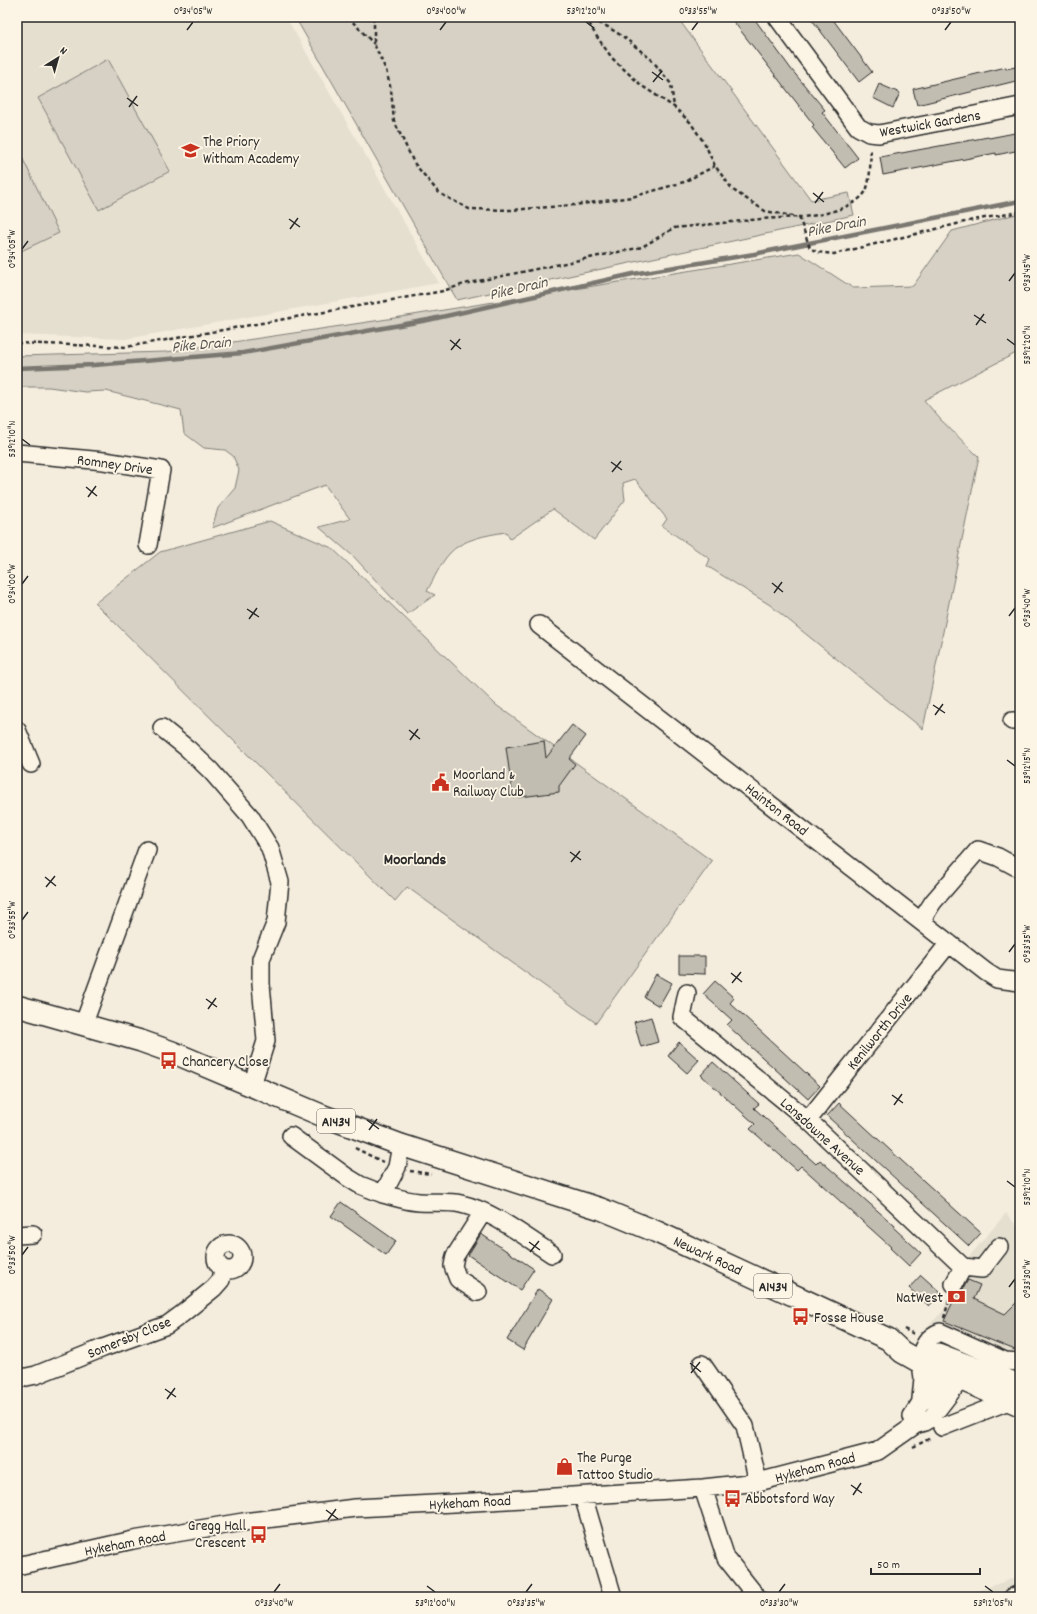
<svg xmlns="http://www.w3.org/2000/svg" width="1037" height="1614" font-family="Dekko,sans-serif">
<rect width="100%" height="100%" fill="#f4edde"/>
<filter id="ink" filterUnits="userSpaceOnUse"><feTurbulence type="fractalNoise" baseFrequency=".025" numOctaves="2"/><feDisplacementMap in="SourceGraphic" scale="8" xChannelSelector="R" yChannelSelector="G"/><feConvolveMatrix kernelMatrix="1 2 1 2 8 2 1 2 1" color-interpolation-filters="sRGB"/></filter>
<g filter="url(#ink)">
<path fill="#e5dfd0" d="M 17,17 L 286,17 L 439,283 L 125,339 L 17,335 Z
M 1006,1213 L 1020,1230 L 1020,1375 L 921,1333 L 943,1311 L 967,1259 Z
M 1020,1576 L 1020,1597 L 960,1597 Z"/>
<path fill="#d6d1c4" stroke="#807e78" d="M 295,17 L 677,17 L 811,200 L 849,193 L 854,215 L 457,300 Z
M 108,59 L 170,171 L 99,210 L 38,98 Z
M 17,147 L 59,233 L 17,253 Z
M 1020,213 L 1020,351 L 924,400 L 941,420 L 979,457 L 923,729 L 770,605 L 707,566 L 710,559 L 662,526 L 667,519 L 635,479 L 623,483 L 625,500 L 594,540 L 553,509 L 510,539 L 506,532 C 487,535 462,539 449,554 C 440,564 434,579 427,591 L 435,595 L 407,614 L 354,557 L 319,527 L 350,519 L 325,485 L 212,528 L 218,508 L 235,488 L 239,470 L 233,456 L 225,450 L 204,448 L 184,433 L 181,410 L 106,391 L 85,392 L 49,387 L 17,387 L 17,356 L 166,352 L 388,319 L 799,253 L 853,288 L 913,286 L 952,231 Z
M 270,521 L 332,548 L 496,705 L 712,861 L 596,1023 L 407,887 L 395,901 L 95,603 L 160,552 Z"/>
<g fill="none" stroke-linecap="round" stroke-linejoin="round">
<path stroke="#7a7771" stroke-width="4.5" d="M 17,368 L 94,365 L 243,353 L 428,320 L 633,274 L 754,254 L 1020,201"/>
</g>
<path fill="#c2bdb1" stroke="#2b2b2b" d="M 730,17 L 753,17 L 791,69 L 825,110 L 822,112 L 858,158 L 845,168 L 812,127 L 814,125 Z
M 810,17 L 831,17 L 872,72 L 859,82 Z
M 1020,66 L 1020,80 L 917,105 L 913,89 L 1006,67 L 1006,69 Z
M 879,84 L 900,93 L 893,108 L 873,98 Z
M 1020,132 L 1020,150 L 996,155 L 996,153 L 883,175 L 880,157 L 988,137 L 989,138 Z
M 572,725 L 586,736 L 569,759 L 575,764 L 559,786 L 559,792 L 513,798 L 506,747 L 544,741 L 546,758 Z
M 679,956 L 705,956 L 705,974 L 679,973 Z
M 656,974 L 672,983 L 659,1006 L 644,997 Z
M 715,981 L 734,998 L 730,1003 L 820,1086 L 808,1099 L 727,1025 L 732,1020 L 703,994 Z
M 651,1017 L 658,1042 L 641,1047 L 634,1022 Z
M 679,1042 L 699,1060 L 687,1073 L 668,1056 Z
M 713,1062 L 759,1104 L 754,1108 L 816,1164 L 820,1160 L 895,1226 L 894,1228 L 921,1253 L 909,1266 L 890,1248 L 891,1247 L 801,1166 L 797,1170 L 750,1129 L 755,1124 L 701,1075 Z
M 839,1103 L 891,1151 L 981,1233 L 969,1246 L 827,1116 Z
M 341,1202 L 396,1241 L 386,1255 L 331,1216 Z
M 481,1234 L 534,1269 L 520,1290 L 468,1255 Z
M 921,1275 L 941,1293 L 929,1306 L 909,1288 Z
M 968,1280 L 980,1285 L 974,1299 L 1005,1314 L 1020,1299 L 1020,1352 L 944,1321 L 957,1293 L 963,1289 Z
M 538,1289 L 553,1299 L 523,1350 L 507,1340 Z"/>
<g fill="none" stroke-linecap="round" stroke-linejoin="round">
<defs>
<path id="minor" d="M 777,17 L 858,127 L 869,133 L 879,134 L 1020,106
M 17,453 L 104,461 L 161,470 L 148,545
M 539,625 L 986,972 L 997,979 L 1020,982
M 1012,721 L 1020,721
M 162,728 L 188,749 L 211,771 L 250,816 L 270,848 L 280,882 L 276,922 L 261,959 L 261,984 L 266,1041 L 252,1085
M 17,730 L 31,764
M 921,921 L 933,902 L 978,850 L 998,857 L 1020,869
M 687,993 L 682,1017 L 808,1120 L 963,1267 L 954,1284
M 84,1023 L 147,850
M 808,1120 L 949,943
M 291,1136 L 347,1177 L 360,1185 L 383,1194
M 401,1145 L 397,1167 L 383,1194 C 395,1197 406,1201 419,1202 C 433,1203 448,1201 461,1204 C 493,1211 525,1237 552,1254
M 17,1235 L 33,1234
M216 1257a13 13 0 1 1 26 0a13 13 0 1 1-26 0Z
M 963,1267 L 982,1269 L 999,1247
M 478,1292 L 458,1279 L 453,1266 L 455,1256 L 483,1212
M 918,1361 C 923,1348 926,1337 940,1332 L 1005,1361 L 1020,1362
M 702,1364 L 745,1426 L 758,1482
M 17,1379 L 36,1375 L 103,1348 L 167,1325 L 182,1314 L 214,1288 L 221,1280 L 223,1269
M 915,1425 L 912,1416 L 923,1399 L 931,1393 L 937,1385 L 950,1373 L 954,1365
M 942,1427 L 1011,1400
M 703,1488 L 726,1558 L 757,1597
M 583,1496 L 613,1597
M 17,1566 L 133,1540 L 243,1522 L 355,1508 L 474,1502 L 703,1488 L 758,1482 L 878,1451 L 915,1425 L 924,1422 L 931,1418 L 961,1379 L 966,1370
M 1013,1597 L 1020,1594"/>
<path id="major" d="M 17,1006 L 141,1041 L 172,1052 L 321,1115 L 401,1145 L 601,1209 L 657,1232 L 888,1339 L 902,1352 L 918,1361 L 1020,1405
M 938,1354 L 1020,1385
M 923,1363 L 925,1378 L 923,1399"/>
</defs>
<use href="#minor" stroke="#2b2b2b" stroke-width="20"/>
<use href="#major" stroke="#2b2b2b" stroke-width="24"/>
<path stroke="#2b2b2b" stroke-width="2.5" stroke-dasharray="4 3" stroke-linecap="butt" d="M 348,17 L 374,44
M 374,17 L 374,44 L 386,70 L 391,90 L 394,121 L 414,163 L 439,193 L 469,209 L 511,210 L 575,205 L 632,197 L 684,182 L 715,166
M 586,17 L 595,34 L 612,58 L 642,86 L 674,107 L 690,122 L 705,144 L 715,166 L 733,190 L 765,211 L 793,216
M 586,17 L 608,27 L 625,38 L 652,60 L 671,84 L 674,107
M 798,217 C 816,217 861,208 867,188 C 871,176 870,160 871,148
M 17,343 L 126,347 L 443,291 L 464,284 L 642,247 L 674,228 L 761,219 L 799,217 L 810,248 L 817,252 L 834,254 L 973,220 L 1020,212
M 355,1148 L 383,1162
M 410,1171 L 431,1174
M 944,1318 L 950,1297
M 904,1329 L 914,1334
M 913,1447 L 931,1438"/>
<use href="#minor" stroke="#fcf5e5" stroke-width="17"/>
<use href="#major" stroke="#fcf5e5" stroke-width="21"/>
</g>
</g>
<path fill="none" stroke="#2b2b2b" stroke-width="1.5" d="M 586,22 L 594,28M 187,30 L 193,22M 440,30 L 446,22M 692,30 L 698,22M 945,30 L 951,22M 652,72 L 663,80M 653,82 L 662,71M 127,98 L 138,106M 129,107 L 137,96M 813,193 L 824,202M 815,203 L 823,192M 289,219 L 300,227M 290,229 L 298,218M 22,249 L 28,241M 1009,281 L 1015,273M 974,315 L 986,323M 976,325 L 984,314M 1007,339 L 1015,345M 450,340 L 461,349M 451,350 L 460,339M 22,439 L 30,445M 611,462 L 622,470M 612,472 L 621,461M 86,487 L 97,496M 88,497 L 96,486M 772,583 L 783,592M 22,584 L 28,576M 774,593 L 782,582M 247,609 L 259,617M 1009,616 L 1015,608M 249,619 L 257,608M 933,705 L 945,713M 935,715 L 943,704M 409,730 L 420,739M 410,740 L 418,729M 1007,760 L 1015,766M 570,852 L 581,860M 571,862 L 580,851M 45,877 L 56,886M 46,887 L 55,876M 22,920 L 28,912M 1009,952 L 1015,944M 731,973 L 742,982M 732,983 L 741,972M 206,999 L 217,1007M 208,1009 L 216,998M 892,1095 L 903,1103M 894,1105 L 902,1094M 367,1120 L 379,1129M 369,1130 L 377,1119M 1007,1181 L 1015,1187M 529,1242 L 540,1250M 530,1252 L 539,1241M 22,1255 L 28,1247M 1009,1287 L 1015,1279M 690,1363 L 701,1372M 691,1373 L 700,1362M 165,1389 L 176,1397M 167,1399 L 175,1388M 851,1485 L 862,1493M 853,1495 L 861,1483M 326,1510 L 338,1519M 328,1520 L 336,1509M 427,1586 L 435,1592M 985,1586 L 993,1592M 274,1592 L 280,1584M 526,1592 L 532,1584M 779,1592 L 785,1584"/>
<defs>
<symbol id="school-bare" viewBox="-9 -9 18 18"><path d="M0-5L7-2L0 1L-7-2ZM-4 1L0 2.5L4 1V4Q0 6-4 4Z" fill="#c8321e" stroke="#fcf5e5" stroke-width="2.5" paint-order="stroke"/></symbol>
<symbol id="civic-bare" viewBox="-9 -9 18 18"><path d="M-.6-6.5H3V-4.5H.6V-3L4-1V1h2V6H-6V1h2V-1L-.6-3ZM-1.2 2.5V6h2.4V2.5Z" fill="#c8321e" stroke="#fcf5e5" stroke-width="2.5" paint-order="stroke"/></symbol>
<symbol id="bus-bare" viewBox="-9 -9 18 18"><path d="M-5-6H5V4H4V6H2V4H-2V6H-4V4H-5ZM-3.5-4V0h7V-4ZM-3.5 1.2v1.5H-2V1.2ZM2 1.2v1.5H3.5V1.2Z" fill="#c8321e" stroke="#fcf5e5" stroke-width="2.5" paint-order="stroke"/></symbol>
<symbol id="bank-bare" viewBox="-9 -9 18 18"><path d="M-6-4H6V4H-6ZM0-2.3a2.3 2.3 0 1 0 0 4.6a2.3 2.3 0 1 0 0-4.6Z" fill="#c8321e" stroke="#fcf5e5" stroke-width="2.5" paint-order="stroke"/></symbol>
<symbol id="shop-bare" viewBox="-9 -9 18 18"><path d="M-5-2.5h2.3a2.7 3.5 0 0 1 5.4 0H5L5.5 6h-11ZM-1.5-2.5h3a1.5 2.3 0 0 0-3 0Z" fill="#c8321e" stroke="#fcf5e5" stroke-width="2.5" paint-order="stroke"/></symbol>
</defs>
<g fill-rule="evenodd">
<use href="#school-bare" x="178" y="138" width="25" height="25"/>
<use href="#civic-bare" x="428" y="770" width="25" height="25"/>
<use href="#bus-bare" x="156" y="1048" width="25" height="25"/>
<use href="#bank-bare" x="944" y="1284" width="25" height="25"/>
<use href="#bus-bare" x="788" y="1304" width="25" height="25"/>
<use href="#shop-bare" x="552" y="1454" width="25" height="25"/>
<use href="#bus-bare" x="720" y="1486" width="25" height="25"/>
<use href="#bus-bare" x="246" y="1522" width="25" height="25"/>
</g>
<g text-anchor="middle" stroke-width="3.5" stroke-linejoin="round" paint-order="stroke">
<g fill="#fcf5e5" stroke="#6a6863" stroke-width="1">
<rect x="317" y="1109" width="38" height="24" rx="3"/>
<rect x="754" y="1274" width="38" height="24" rx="3"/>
</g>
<g font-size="14" font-weight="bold" fill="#2b2b2b">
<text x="336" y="1126">A1434</text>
<text x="773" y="1291">A1434</text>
</g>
<g font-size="15" fill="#2b2b2b" stroke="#fcf5e5">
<text transform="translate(930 123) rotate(-10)" y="5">Westwick Gardens</text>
<text transform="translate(115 464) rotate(8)" y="5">Romney Drive</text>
<text transform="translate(777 809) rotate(38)" y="5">Hainton Road</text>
<text transform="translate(879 1031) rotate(-51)" y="5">Kenilworth Drive</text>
<text transform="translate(823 1136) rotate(42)" y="5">Lansdowne Avenue</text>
<text transform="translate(708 1255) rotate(25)" y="5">Newark Road</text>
<text transform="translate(129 1337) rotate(-22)" y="5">Somersby Close</text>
<text transform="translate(815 1467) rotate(-15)" y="5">Hykeham Road</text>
<text transform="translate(470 1502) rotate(-3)" y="5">Hykeham Road</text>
<text transform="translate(125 1543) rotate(-11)" y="5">Hykeham Road</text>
</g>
<g font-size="15" fill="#2b2b2b" stroke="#fcf5e5" text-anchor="start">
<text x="203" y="146">The Priory<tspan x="203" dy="17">Witham Academy</tspan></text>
<text x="453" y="779">Moorland &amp;<tspan x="453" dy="17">Railway Club</tspan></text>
<text x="182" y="1066">Chancery Close</text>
<text x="943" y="1302" text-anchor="end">NatWest</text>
<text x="814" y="1322">Fosse House</text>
<text x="577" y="1462">The Purge<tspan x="577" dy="17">Tattoo Studio</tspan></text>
<text x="745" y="1503">Abbotsford Way</text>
<text x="246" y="1530" text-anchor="end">Gregg Hall<tspan x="246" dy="17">Crescent</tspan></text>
</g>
<g font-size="16" font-style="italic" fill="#595754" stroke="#fcf5e5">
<text transform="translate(836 225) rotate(-11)" y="6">Pike Drain</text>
<text transform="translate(518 287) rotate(-13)" y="6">Pike Drain</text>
<text transform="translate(201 343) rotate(-5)" y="6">Pike Drain</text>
</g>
<g font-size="16" font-weight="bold" fill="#2b2b2b" stroke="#fcf5e5">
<text x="415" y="864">Moorlands</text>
</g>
</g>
<rect width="1037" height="1614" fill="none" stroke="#fcf5e5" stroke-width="44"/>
<g transform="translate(58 58) rotate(37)" stroke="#fcf5e5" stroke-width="3" paint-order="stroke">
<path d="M0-3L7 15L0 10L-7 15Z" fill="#2b2b2b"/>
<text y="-6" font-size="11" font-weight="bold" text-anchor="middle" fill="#2b2b2b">N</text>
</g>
<path d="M871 1568v6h109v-6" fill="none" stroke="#2b2b2b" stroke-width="2"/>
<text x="877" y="1568" font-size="12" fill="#2b2b2b" stroke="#fcf5e5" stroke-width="3" paint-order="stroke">50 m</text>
<rect x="22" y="22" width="993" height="1570" fill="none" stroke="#2b2b2b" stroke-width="1.5"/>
<g font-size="10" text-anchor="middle" fill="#2b2b2b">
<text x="193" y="14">0°34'05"W</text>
<text x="446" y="14">0°34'00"W</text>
<text x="586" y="14">53°12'20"N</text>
<text x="698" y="14">0°33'55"W</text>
<text x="951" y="14">0°33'50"W</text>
<text transform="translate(11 249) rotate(-90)" y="4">0°34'05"W</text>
<text transform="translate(1026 273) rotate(-90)" y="4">0°33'45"W</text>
<text transform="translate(1026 345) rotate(-90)" y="4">53°12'20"N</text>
<text transform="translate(11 439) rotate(-90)" y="4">53°12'10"N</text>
<text transform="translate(11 584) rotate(-90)" y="4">0°34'00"W</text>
<text transform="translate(1026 608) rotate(-90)" y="4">0°33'40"W</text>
<text transform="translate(1026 766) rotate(-90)" y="4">53°12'15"N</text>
<text transform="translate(11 920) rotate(-90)" y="4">0°33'55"W</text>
<text transform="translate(1026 944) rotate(-90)" y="4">0°33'35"W</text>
<text transform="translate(1026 1187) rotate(-90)" y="4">53°12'10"N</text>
<text transform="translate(11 1255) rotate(-90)" y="4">0°33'50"W</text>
<text transform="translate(1026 1279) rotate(-90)" y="4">0°33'30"W</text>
<text x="274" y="1606">0°33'40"W</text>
<text x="435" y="1606">53°12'00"N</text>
<text x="526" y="1606">0°33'35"W</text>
<text x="779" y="1606">0°33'30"W</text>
<text x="993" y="1606">53°12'05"N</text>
</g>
</svg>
